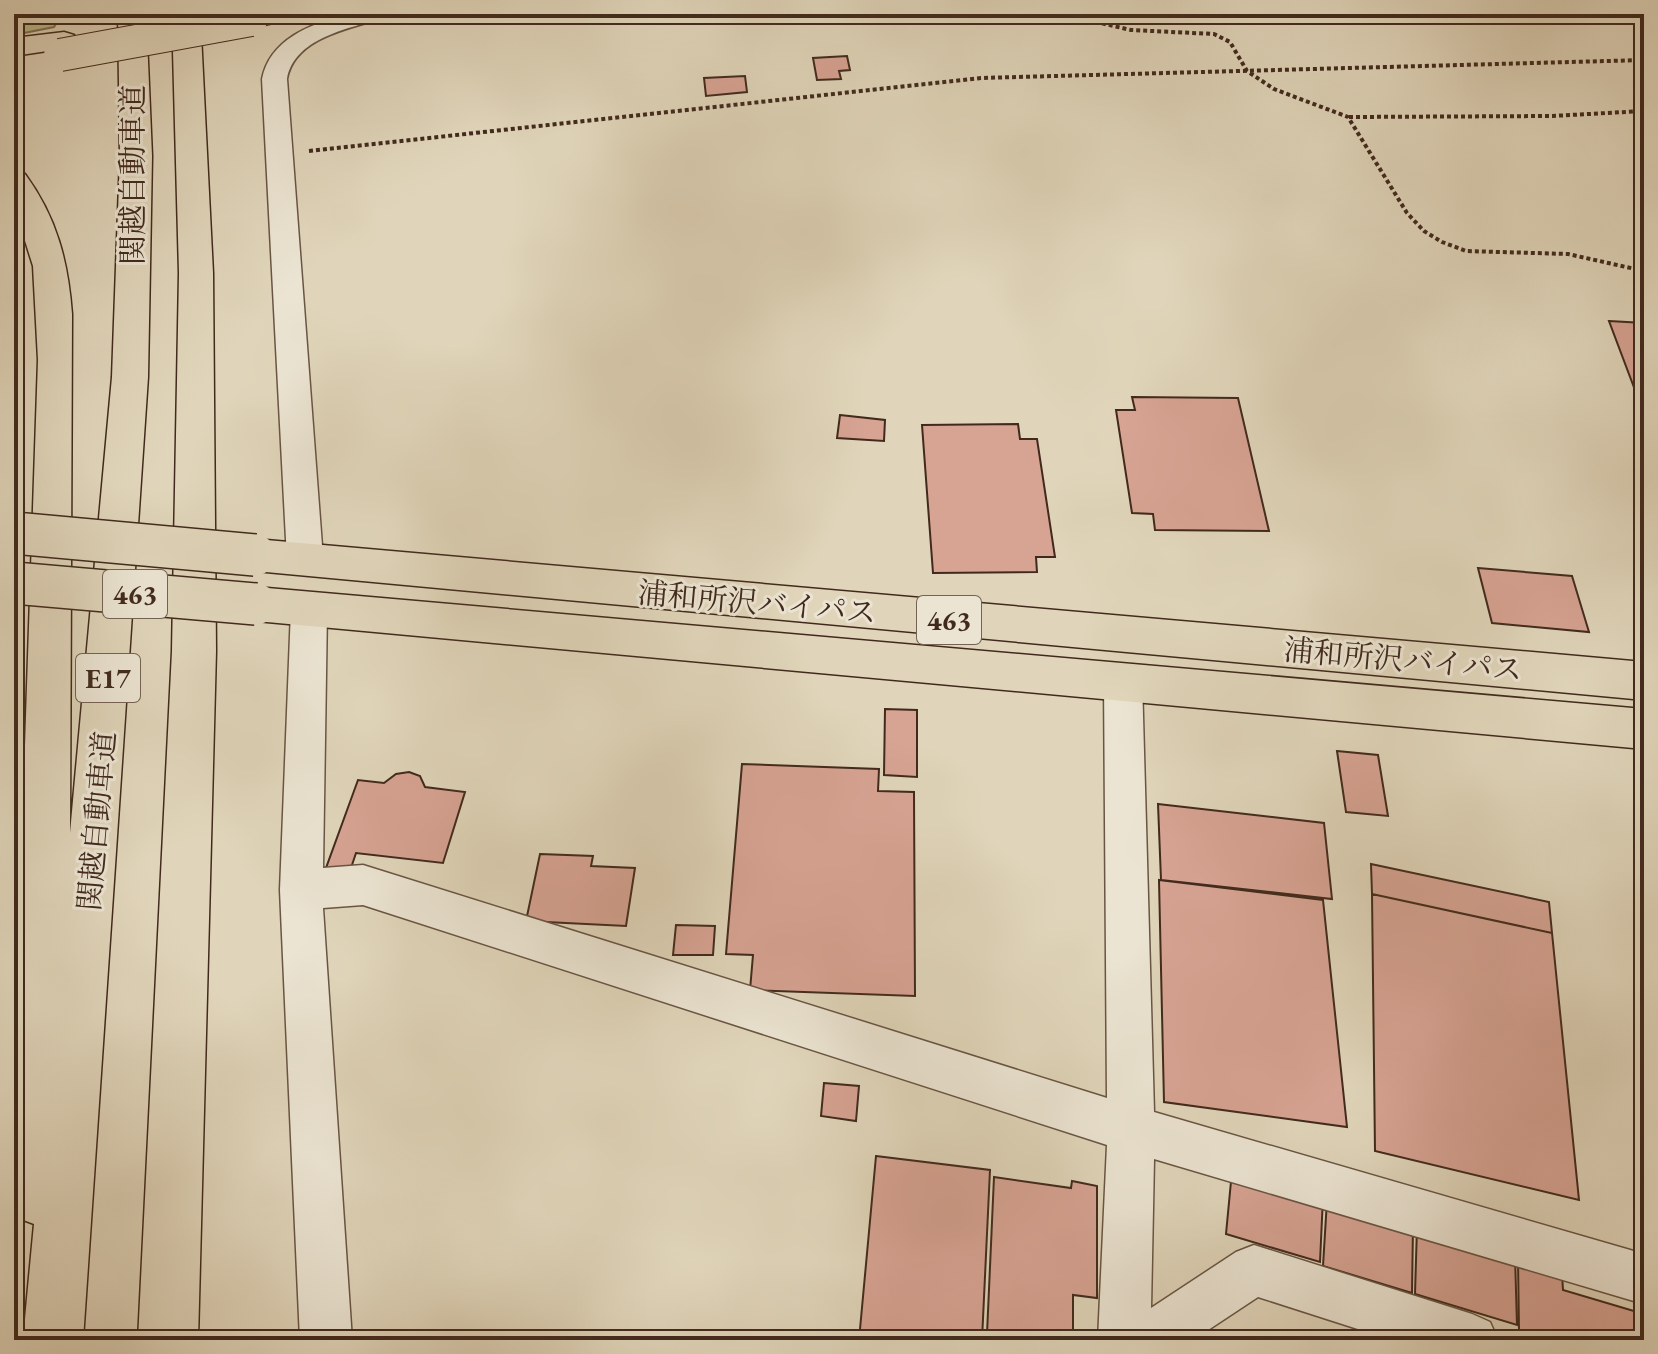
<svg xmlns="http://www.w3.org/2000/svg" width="1658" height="1354" font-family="'EB Garamond','Noto Serif JP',serif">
<rect width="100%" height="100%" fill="#e0d5ba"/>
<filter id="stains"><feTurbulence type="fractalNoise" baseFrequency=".0025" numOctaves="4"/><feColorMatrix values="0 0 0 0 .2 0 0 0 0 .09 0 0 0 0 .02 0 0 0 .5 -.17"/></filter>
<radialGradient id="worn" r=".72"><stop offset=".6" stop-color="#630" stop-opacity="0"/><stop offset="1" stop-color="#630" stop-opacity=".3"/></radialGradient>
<path fill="#b9bb8b" stroke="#7d7254" stroke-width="2" d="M 14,14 L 62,14 L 54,27 L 14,35 Z"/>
<path fill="#d7a393" stroke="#412a1d" stroke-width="2" d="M 847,56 L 850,70 L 839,71 L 841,79 L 817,80 L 813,58 Z
M 745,76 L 747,92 L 706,96 L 704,78 Z
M 1609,321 L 1644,323 L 1644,414 Z
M 1132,397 L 1238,398 L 1269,531 L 1155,530 L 1153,514 L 1132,513 L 1116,410 L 1135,410 Z
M 840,415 L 885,420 L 884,441 L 837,438 Z
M 1018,424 L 1020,439 L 1037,439 L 1055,557 L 1036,557 L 1037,572 L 933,573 L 922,425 Z
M 1478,568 L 1572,576 L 1589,632 L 1492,623 Z
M 885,709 L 917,710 L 917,777 L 884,775 Z
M 1337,751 L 1378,755 L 1388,816 L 1346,812 Z
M 742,764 L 879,769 L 878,791 L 914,792 L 915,996 L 750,990 L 753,955 L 726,954 Z
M 409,772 L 420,776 L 425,787 L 465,792 L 443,863 L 356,853 L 350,871 L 326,868 L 358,780 L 384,783 L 396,774 Z
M 1158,804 L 1324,823 L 1332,899 L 1161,880 Z
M 540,854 L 593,856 L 591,866 L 635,868 L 626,926 L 526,921 Z
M 1371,864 L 1549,902 L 1552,933 L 1372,894 Z
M 1159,880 L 1323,900 L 1347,1127 L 1164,1102 Z
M 1372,894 L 1552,933 L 1579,1200 L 1375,1151 Z
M 676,925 L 715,926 L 713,955 L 673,955 Z
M 824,1083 L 859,1086 L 856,1121 L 821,1116 Z
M 876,1156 L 990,1170 L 982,1340 L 859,1340 Z
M 1232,1171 L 1323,1197 L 1320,1262 L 1226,1234 Z
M 994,1177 L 1071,1188 L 1072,1181 L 1097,1186 L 1097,1298 L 1073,1295 L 1073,1340 L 1029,1340 L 987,1334 Z
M 1327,1200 L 1413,1226 L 1412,1293 L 1323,1266 Z
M 1417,1227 L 1515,1256 L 1517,1325 L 1415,1294 Z
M 1518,1260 L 1562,1273 L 1563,1290 L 1644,1314 L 1644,1340 L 1550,1340 L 1519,1330 Z"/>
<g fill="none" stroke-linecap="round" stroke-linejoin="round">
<defs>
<path id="street" d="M 345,14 L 383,14 L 380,19 C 346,29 294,39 287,79 L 323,559 L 318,569 L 305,573 L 292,569 L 287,559 L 262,79 C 270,39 310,25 345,14 Z
M 309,595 L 322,599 L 327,610 L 323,868 L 363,865 L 1107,1098 L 1104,680 L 1110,668 L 1123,664 L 1136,668 L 1142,680 L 1154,1112 L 1644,1254 L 1644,1304 L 1154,1159 L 1151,1308 L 1236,1252 L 1254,1245 L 1472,1314 L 1490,1322 L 1498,1340 L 1392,1340 L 1258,1297 L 1193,1340 L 1098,1340 L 1107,1145 L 363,905 L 323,908 L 352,1340 L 300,1340 L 280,890 L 291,610 L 296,599 Z"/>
<path id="highway" d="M 118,14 L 146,14 L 152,156 L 148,377 L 83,1340 L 23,1340 L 34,1224 L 18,1218 L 14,1208 L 14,1072 L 38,360 L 33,266 L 14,206 L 14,171 L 25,174 C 57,218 68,261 72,314 L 70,833 L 112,377 L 120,156 Z
M 172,14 L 200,14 L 213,273 L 216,651 L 198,1340 L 138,1340 L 172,651 L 179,273 Z
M 241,14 L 291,14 L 287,20 L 251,28 L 241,26 L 237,20 Z
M 64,32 L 74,35 L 78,41 L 74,47 L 14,56 L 14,38 Z
M 255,539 L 1644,662 L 1644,700 L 255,571 L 240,567 L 234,555 L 240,543 Z
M 256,587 L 1644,709 L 1644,749 L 256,621 L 241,616 L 235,604 L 241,592 Z"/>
</defs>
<use href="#street" stroke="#695544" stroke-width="3"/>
<use href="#highway" stroke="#412a1d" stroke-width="3"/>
<path stroke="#412a1d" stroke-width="4" stroke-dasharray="4 3" stroke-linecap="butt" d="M 1061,14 L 1131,30 L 1214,34 L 1230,42 L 1247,71 L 1274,89 L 1348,117 L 1407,213 L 1424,231 L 1442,242 L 1466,251 L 1568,254 L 1644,271
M 1349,117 L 1552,116 L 1644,111
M 309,151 L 981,78 L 1644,60"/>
<use href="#street" fill="#ebe4d2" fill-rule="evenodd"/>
<use href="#highway" fill="#e0d5ba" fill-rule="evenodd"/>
<defs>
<path id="highway-bridge-far1" d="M 60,55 L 251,20"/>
<path id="highway-bridge" d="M 14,533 L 255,555
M 14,583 L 256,604"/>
</defs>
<use href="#highway-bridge-far1" stroke="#412a1d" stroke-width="34" stroke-linecap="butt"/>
<use href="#highway-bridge" stroke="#412a1d" stroke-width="44" stroke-linecap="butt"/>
<use href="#highway-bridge-far1" stroke="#e0d5ba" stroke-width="32"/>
<use href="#highway-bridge" stroke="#e0d5ba" stroke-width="41"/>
</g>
<g text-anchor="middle" stroke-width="6" stroke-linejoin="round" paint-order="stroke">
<g fill="#ebe4d2" stroke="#746253" stroke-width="2">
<rect x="103" y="570" width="64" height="48" rx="6"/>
<rect x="917" y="596" width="64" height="48" rx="6"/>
<rect x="76" y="654" width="64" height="48" rx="6"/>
</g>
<g font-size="28" font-weight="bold" fill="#412a1d">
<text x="135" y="604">463</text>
<text x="949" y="630">463</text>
<text x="108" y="688">E17</text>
</g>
<g font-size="30" fill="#412a1d" stroke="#ebe4d2">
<text transform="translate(133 175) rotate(-90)" y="10">関越自動車道</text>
<text transform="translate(757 603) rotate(5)" y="10">浦和所沢バイパス</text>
<text transform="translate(1403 660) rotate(5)" y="10">浦和所沢バイパス</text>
<text transform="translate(97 821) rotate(-85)" y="10">関越自動車道</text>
</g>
</g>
<rect width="1658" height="1354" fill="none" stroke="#e0d5ba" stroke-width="48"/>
<rect x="16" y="16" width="1626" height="1322" fill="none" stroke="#412a1d" stroke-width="4"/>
<rect x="24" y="24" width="1610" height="1306" fill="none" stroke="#412a1d" stroke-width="2"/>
<rect width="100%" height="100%" filter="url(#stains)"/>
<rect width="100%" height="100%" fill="url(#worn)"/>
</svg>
